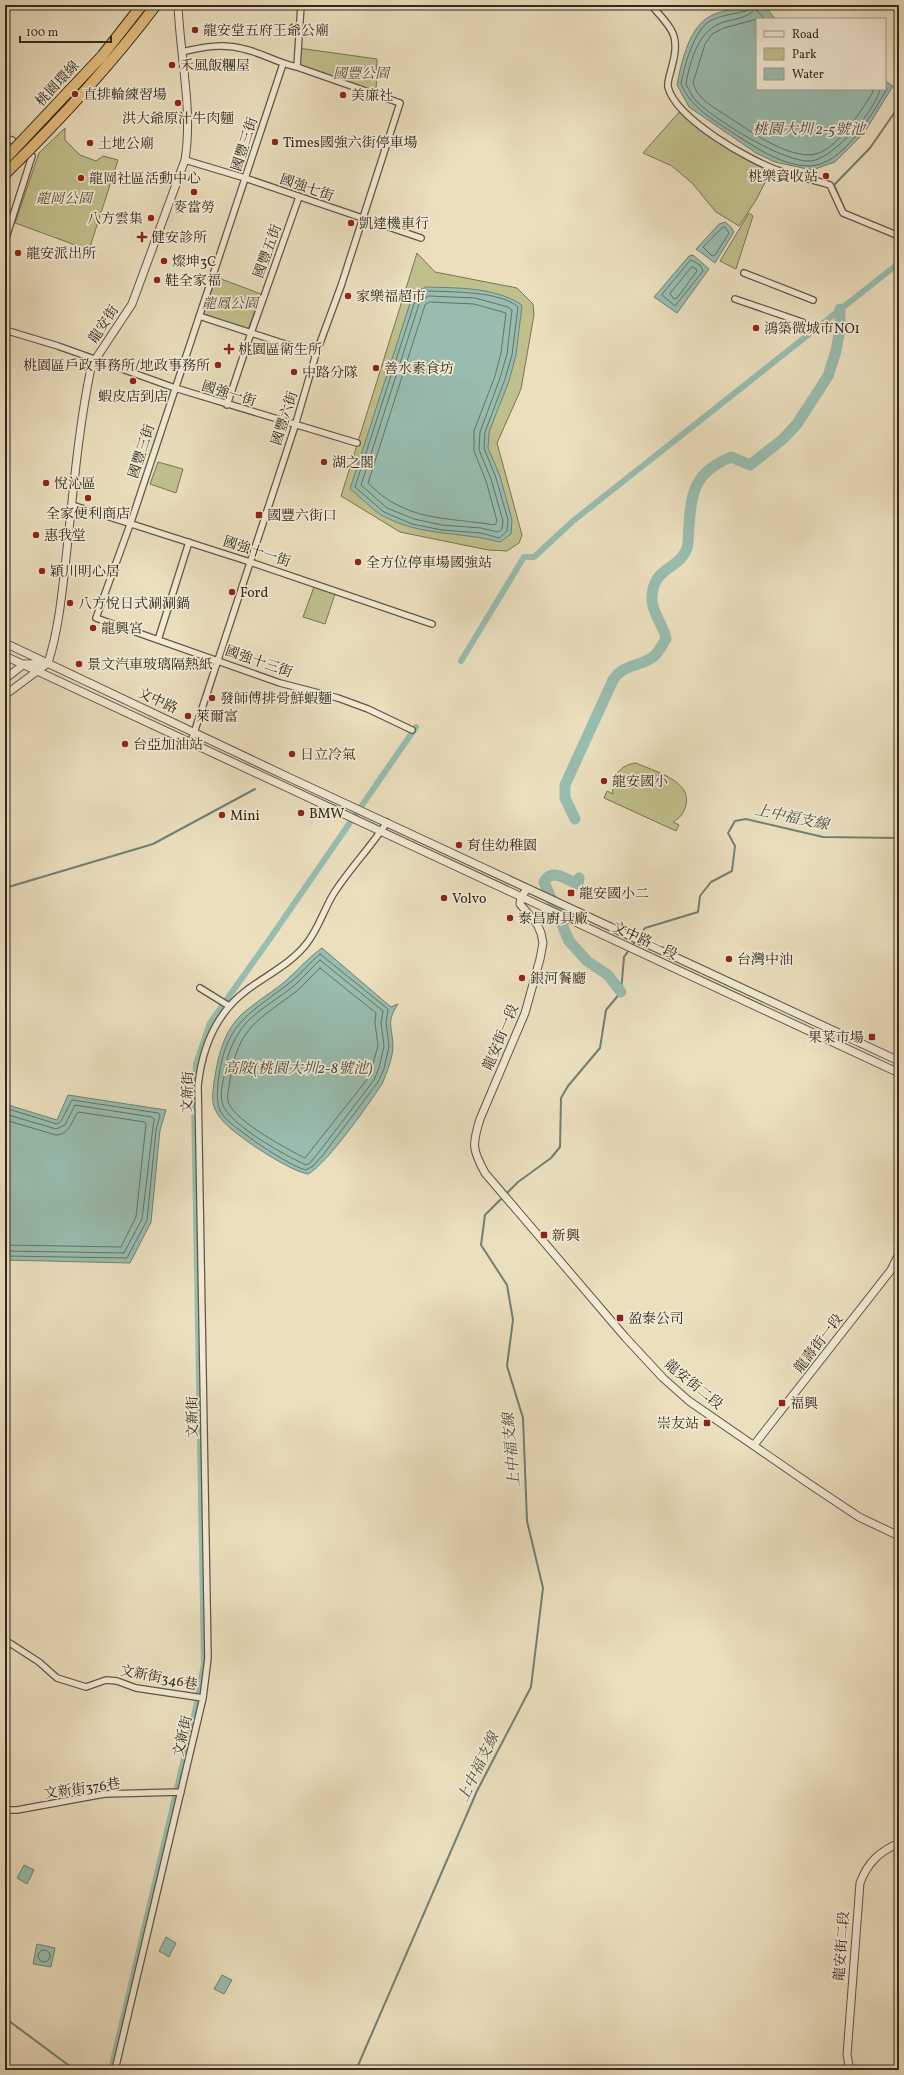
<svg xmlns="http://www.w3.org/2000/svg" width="904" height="2075" font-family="Vollkorn,'Noto Serif TC',serif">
<rect width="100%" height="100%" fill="#ebdfbe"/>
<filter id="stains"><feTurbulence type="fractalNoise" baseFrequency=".005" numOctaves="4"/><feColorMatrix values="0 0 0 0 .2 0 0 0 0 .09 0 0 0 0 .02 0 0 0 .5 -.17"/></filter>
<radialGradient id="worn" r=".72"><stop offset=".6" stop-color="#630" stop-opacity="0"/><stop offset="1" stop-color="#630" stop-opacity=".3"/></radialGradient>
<path fill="#c0c08c" stroke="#787454" d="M 298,48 L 377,59 L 376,96 L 297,67 Z
M 680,111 C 708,136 736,156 771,171 L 756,200 L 739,226 L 716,212 L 692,183 L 672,166 L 643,153 Z
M 65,128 L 65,140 L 80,155 L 96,161 L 103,156 L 118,160 L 89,250 L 15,223 L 39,153 Z
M 749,213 L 753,216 L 736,269 L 720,261 Z
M 417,253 L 435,272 L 517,288 L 533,304 L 534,315 L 521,389 L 497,443 L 522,535 L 519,543 L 507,551 L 488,550 L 400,532 L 341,496 Z
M 216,277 L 261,294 L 248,330 L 203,315 Z
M 158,462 L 183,469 L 176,493 L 150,484 Z
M 314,587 L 335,594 L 325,624 L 303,617 Z
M 636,763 C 653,771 692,780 686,805 C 684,813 680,818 673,822 L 679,825 L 676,831 L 604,798 L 607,791 L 613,794 C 611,778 619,765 636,763 Z"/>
<path fill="#98bdaf" stroke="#6f8174" d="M 752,5 C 765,5 768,9 775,19 L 757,19 L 757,89 L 885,89 L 885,81 L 893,86 L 864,133 L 835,162 L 812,170 L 775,162 L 756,153 L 689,107 L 677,85 C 681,64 688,31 707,18 C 719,10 738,9 752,5 Z
M 725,222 L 731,227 L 734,232 L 715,263 L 696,249 L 719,224 Z
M 693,255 L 709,269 L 677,313 L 654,297 L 689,256 Z
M 426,287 C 458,288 495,287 522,305 L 516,355 L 509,381 L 489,432 L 488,448 L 500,476 L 512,520 L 511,534 L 500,542 C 459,531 423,537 383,516 C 372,510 361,497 350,489 L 413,294 Z
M 322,948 L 391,1007 L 398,1004 C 386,1022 392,1026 393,1045 C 393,1058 387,1072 382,1084 C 368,1105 327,1164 308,1174 C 294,1172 259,1150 247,1141 C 235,1132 221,1123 215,1109 C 211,1101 213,1092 214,1082 C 218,1058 222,1035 240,1016 C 256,1001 275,991 290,977 C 301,967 310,956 322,948 Z
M 68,1095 L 166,1110 L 160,1130 L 151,1222 L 130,1263 L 5,1260 L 5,1104 L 57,1120 Z
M 24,1865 L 34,1870 L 27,1884 L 17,1878 Z
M 166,1937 L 176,1943 L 169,1957 L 159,1951 Z
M 37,1944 L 55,1948 L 51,1967 L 33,1964 Z
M 222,1975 L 232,1980 L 224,1994 L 214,1989 Z"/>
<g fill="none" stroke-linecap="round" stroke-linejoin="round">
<path stroke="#647266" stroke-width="1" d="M 749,5 L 746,11 C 735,14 721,15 710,21 C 694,30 684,67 681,84 C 692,109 714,120 736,135 C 758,149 783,166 810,166 C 843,165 872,114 887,89 L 885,86
M 757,19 L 724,28 L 712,34 L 705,44 L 693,83 C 695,88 697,93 700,96 C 708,105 720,111 730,118 C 750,131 794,163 819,153 C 842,143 860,112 873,92 L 872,89
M 765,19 L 755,9 C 747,18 735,19 724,22 C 699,29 690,60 686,84 C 689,90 692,97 697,102 C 717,121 784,163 811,161 C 833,159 877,109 880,89
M 725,227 L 729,233 L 715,255 L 712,256 L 703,247 L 722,228 Z
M 691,260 L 700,265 L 703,271 L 675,306 L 662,295 Z
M 692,267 L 696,269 L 697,271 L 677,298 L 674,299 L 670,294 Z
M 428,291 C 451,292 500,291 518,307 L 512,355 L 505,379 L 485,432 L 484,448 L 496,478 L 508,520 L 507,531 L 499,538 L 481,533 L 442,530 L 412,524 L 384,512 L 355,487 L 416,298 Z
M 429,296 L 475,298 L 508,307 L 512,310 L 507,354 L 500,378 L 480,432 L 479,450 L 491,479 L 503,521 L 502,529 L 498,532 L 481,528 L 442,525 L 414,519 L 387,508 L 361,485 L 420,301 Z
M 430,302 L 474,304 L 506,313 L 501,353 L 495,376 L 474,431 L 474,451 L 486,481 L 497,521 L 495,525 C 446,517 406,522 368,483 L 425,305 Z
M 320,954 L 388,1009 L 386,1023 L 389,1046 L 384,1069 L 378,1082 L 323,1155 L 313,1166 L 306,1170 C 295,1168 259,1145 249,1137 C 219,1115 214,1113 219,1075 C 227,1020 253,1012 292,981 C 302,973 310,962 320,954 Z
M 320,960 L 383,1011 L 381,1023 L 384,1046 L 379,1068 L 374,1080 L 319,1152 L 310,1163 L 306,1165 C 286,1156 230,1125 223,1105 C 219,1095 223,1082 225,1072 C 227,1054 234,1037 246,1023 C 261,1007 280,998 296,984 C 305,976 312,967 320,960 Z
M 320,968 L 376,1013 L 375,1023 L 378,1046 L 369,1077 L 305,1158 C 287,1149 237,1122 229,1104 C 226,1097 229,1088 230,1080 C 238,1026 259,1020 298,990 C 306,983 312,975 320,968 Z
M 5,1108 L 57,1124 L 61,1121 L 72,1100 L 158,1113 L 160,1115 L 156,1130 L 147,1220 L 127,1258 L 5,1256
M 5,1114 L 56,1129 L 65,1125 L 75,1105 L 152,1117 L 154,1119 L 142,1219 L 124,1253 L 5,1251
M 5,1120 L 56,1135 C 71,1134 71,1121 78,1112 L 145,1122 L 146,1124 L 136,1217 L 121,1247 L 5,1245
M38 1956a6 6 0 1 1 12 0a6 6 0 1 1-12 0Z"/>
<path stroke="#6f8174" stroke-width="2" d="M 845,210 L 834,185 L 870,148 L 899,106
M 5,888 L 153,844 L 255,789
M 632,946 L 645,928 L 698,912 L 700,896 L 711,882 L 732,871 L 735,846 L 728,833 L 735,821 L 746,819 L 823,837 L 899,838
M 5,2018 L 75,2070
M 356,2070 L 477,1791 L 531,1687 L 543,1588 L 527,1521 L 523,1418 L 507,1366 L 513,1320 L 507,1285 L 481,1245 L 485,1215 L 518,1182 L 551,1158 L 560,1147 L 561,1098 L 568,1086 L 600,1048 L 606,1010 L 621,992 L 624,957 L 629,950"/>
<path stroke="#98bdaf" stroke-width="6" d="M 461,661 L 524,557 L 534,557 L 573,521 L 899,263
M 111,2070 L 195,1712 L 204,1664 L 194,1102 L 196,1064 L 210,1023 L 269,940 L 416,727"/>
<path stroke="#98bdaf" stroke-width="11" d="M 575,819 L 565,798 L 565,785 L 613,680 C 623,664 639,667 653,657 C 658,653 662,645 666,639 C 664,625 652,614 652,599 C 652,566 679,571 687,548 C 689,543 688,533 689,527 C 691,491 695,472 731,457 L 750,465 L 783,439 L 797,424 L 828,376 L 836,351 L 840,329 L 840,309
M 579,878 L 578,884 C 566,880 552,867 544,882 L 569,941 L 587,961 L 608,975 L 621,992"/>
<defs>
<path id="minor" d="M 651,5 C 671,28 681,34 672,66 C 671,72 667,81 668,87 C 676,119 750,161 780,171 C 797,177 813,179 830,185 L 843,213 L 899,236
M 182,52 C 202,47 223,43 244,49 C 262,53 278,63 297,67 L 400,103 L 341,286 L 316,354 L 295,426 L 191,742
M 283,64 L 131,522 L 96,618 L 280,683 L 338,698 L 368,709 L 412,730
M 297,67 L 301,5
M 185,160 L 245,178 L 421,238
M 5,241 L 32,156 L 12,140
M 744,273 L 813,300
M 735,299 L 802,322
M 199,316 L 316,354
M 5,330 L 58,346 L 175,388 L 357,443
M 227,405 L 251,333 L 299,197
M 72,505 L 250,562 L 432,624
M 158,640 L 189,542
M 200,988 L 229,1006
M 5,1640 L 39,1662 L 57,1678 L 86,1687 L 106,1680 L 117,1681 L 136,1688 L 203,1698
M 5,1810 L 17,1810 L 104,1794 L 181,1792
M 115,2070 L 203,1698 L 208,1658 L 198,1086 C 202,1048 216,1013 247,990 C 267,975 292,963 307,943 C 319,928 324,909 334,893 C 350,868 371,847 387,822"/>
<path id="tertiary" d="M 5,643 L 288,777 L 899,1061
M 5,656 L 899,1073
M 48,663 C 59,628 62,593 66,558 C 73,495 78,430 91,368 L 95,360 L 132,304 L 185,160 C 193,110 180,56 178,5
M 5,679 L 24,664 L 46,663
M 5,695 L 48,663
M 527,889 L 521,897 L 520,904 L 537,924 L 541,933 L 543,943 L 540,959 L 525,1013 L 480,1119 C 472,1145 472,1149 485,1173 L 625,1337 L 663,1378 L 689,1401 L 805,1481 L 859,1517 L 899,1536
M 754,1445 L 891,1270 L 899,1254
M 850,2070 L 847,2055 L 860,1883 C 868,1862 879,1852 899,1843"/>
</defs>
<use href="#minor" stroke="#605644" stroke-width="8"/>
<use href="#tertiary" stroke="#605644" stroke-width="9"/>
<use href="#minor" stroke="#f2ead5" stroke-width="5.5"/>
<use href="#tertiary" stroke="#f2ead5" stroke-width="7"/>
<defs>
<path id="motorway-bridge" d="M 5,159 L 102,56 L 142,5
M 5,174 C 59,121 110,66 156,5"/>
</defs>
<use href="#motorway-bridge" stroke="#31281c" stroke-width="12" stroke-linecap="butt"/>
<use href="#motorway-bridge" stroke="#e6c07f" stroke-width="10"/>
</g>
<g fill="#8f2418" stroke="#f2ead5" stroke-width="1.5">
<circle cx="195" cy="30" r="4"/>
<circle cx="172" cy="65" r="4"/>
<circle cx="75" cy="94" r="4"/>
<circle cx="343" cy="95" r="4"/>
<circle cx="178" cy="103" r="4"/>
<circle cx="275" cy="142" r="4"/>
<circle cx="90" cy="143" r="4"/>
<circle cx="826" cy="176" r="4"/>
<circle cx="81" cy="178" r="4"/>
<circle cx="194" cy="192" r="4"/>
<circle cx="151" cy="218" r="4"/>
<circle cx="351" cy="223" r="4"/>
<path d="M140 231h4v4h4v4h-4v4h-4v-4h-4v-4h4z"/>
<circle cx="18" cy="253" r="4"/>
<circle cx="164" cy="261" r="4"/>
<circle cx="157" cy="280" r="4"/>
<circle cx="348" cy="296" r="4"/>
<circle cx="756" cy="328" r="4"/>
<path d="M227 343h4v4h4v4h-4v4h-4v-4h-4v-4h4z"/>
<circle cx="218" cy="365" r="4"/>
<circle cx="376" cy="368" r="4"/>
<circle cx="294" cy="372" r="4"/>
<circle cx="133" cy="381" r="4"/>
<circle cx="324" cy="462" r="4"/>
<circle cx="46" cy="483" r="4"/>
<circle cx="88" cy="498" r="4"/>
<rect x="255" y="511" width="8" height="8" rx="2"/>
<circle cx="36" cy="535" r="4"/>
<circle cx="358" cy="562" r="4"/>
<circle cx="42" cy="571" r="4"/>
<circle cx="232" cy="592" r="4"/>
<circle cx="70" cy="603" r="4"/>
<circle cx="93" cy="628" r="4"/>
<circle cx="79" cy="664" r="4"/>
<circle cx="212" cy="698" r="4"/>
<circle cx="188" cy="716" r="4"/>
<circle cx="125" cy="744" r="4"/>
<circle cx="292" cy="754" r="4"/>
<circle cx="604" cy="781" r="4"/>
<circle cx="301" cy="813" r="4"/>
<circle cx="222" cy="815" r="4"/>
<circle cx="459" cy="845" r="4"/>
<rect x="567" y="889" width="8" height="8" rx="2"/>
<circle cx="444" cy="898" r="4"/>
<circle cx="510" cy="918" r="4"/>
<circle cx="729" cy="959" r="4"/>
<circle cx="522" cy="978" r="4"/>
<rect x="868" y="1033" width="8" height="8" rx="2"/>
<rect x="540" y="1231" width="8" height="8" rx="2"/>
<rect x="616" y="1314" width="8" height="8" rx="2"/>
<rect x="778" y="1399" width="8" height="8" rx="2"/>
<rect x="703" y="1419" width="8" height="8" rx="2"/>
</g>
<g text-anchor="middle" stroke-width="3.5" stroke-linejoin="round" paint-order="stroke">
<g font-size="14" fill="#31281c" stroke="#f2ead5" text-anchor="start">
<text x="203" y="35">龍安堂五府王爺公廟</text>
<text x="180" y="70">禾風飯糰屋</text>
<text x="83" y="99">直排輪練習場</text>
<text x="351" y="100">美廉社</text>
<text x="178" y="123" text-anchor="middle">洪大爺原汁牛肉麵</text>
<text x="283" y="147">Times國強六街停車場</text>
<text x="98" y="148">土地公廟</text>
<text x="818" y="181" text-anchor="end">桃樂資收站</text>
<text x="89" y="183">龍岡社區活動中心</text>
<text x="194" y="212" text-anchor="middle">麥當勞</text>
<text x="143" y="223" text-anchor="end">八方雲集</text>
<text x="359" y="228">凱達機車行</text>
<text x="151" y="242">健安診所</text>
<text x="26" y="258">龍安派出所</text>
<text x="172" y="266">燦坤3C</text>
<text x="165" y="285">鞋全家福</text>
<text x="356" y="301">家樂福超市</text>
<text x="764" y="333">鴻築微城市NO1</text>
<text x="238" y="354">桃園區衛生所</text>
<text x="210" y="370" text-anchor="end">桃園區戶政事務所/地政事務所</text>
<text x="384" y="373">善水素食坊</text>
<text x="302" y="377">中路分隊</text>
<text x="133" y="401" text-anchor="middle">蝦皮店到店</text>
<text x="332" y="467">湖之閣</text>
<text x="54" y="488">悅沁區</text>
<text x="88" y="518" text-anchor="middle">全家便利商店</text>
<text x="267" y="520">國豐六街口</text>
<text x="44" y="540">惠我堂</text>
<text x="366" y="567">全方位停車場國強站</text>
<text x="50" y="576">穎川明心居</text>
<text x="240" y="597">Ford</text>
<text x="78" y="608">八方悅日式涮涮鍋</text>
<text x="101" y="633">龍興宮</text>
<text x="87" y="669">景文汽車玻璃隔熱紙</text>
<text x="220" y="703">發師傅排骨鮮蝦麵</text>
<text x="196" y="721">萊爾富</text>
<text x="133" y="749">台亞加油站</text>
<text x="300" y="759">日立冷氣</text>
<text x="612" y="786">龍安國小</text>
<text x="309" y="818">BMW</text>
<text x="230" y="820">Mini</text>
<text x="467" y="850">育佳幼稚園</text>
<text x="579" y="898">龍安國小二</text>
<text x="452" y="903">Volvo</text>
<text x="518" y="923">泰昌廚具廠</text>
<text x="737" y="964">台灣中油</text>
<text x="530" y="983">銀河餐廳</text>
<text x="864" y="1042" text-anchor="end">果菜市場</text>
<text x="552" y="1240">新興</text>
<text x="628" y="1323">盈泰公司</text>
<text x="790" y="1408">福興</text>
<text x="699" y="1428" text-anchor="end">崇友站</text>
</g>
<g font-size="14" font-style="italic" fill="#554e38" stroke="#f2ead5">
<text x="361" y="78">國豐公園</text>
<text x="64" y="203">龍岡公園</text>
<text x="230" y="308">龍鳳公園</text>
</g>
<g font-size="14" fill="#31281c" stroke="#f2ead5">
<text transform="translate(57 83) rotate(-47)" y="5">桃園環線</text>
<text transform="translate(244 144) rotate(-72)" y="5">國豐三街</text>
<text transform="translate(307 187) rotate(19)" y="5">國強七街</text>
<text transform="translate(267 251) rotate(-70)" y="5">國豐五街</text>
<text transform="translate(103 324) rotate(-56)" y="5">龍安街</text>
<text transform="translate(229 393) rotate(17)" y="5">國強一街</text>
<text transform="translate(284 418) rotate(-72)" y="5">國豐六街</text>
<text transform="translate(141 451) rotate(-72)" y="5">國豐三街</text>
<text transform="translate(257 551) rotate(18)" y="5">國強十一街</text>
<text transform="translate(259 661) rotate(19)" y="5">國強十三街</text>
<text transform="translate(158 700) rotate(25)" y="5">文中路</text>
<text transform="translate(645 940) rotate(25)" y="5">文中路一段</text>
<text transform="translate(500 1037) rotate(-67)" y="5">龍安街一段</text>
<text transform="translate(187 1092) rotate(-88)" y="5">文新街</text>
<text transform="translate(818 1343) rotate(-52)" y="5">龍壽街一段</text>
<text transform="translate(694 1384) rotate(39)" y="5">龍安街二段</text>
<text transform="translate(192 1417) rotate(-91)" y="5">文新街</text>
<text transform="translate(159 1677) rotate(11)" y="5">文新街346巷</text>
<text transform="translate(182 1736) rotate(-77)" y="5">文新街</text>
<text transform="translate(82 1788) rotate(-8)" y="5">文新街376巷</text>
<text transform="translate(841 1946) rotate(-86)" y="5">龍安街二段</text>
</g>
<g font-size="15" font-style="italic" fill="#4b4d41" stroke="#f2ead5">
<text x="809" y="134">桃園大圳 2-5號池</text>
<text transform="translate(792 817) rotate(12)" y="5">上中福支線</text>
<text x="298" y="1073">高陂(桃園大圳2-8號池)</text>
<text transform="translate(511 1450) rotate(-95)" y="5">上中福支線</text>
<text transform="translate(478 1767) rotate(-64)" y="5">上中福支線</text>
</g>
</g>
<rect width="904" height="2075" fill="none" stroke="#ebdfbe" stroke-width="20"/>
<rect x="6" y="6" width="892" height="2063" fill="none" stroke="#31281c" stroke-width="2"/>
<rect x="10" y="10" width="884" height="2055" fill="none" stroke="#31281c"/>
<rect x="756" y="18" width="130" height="72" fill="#f2ead5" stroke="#a59c8b"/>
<rect x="764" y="31" width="20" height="6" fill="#f2ead5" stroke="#a59c8b"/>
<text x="792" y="38" font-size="12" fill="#31281c">Road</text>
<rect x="764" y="48" width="20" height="12" fill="#c0c08c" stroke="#a59c8b"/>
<text x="792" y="58" font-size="12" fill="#31281c">Park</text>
<rect x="764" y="68" width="20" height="12" fill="#98bdaf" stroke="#a59c8b"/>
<text x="792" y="78" font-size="12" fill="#31281c">Water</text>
<path d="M20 36v6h91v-6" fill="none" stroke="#31281c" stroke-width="2"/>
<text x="26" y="36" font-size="12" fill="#31281c" stroke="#f2ead5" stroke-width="3" paint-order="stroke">100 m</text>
<rect width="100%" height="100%" filter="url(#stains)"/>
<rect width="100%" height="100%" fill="url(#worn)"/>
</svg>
